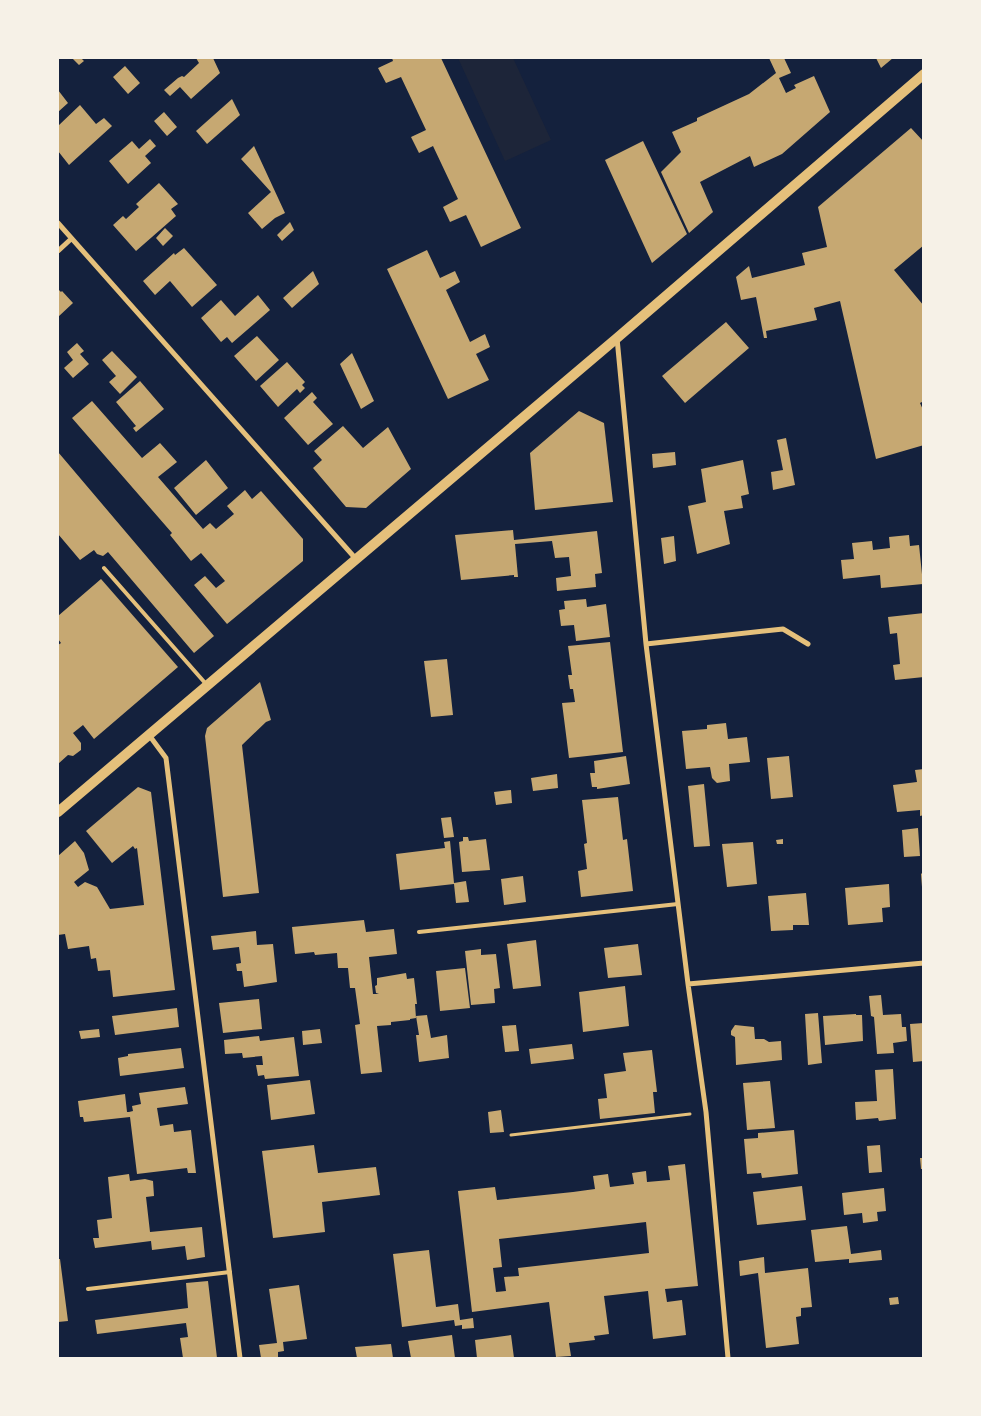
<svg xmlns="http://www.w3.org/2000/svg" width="981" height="1416" font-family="'Roboto Serif',serif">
<rect width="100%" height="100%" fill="#14213d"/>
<path fill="#1d2539" d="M 458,58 L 513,58 L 551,140 L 505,161 Z"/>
<path fill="#c6a872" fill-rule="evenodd" d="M 72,58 L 81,58 L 84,61 L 79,65 Z
M 196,58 L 213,58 L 220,73 L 191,99 L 180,87 L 170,96 L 164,90 L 178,78 L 182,76 L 184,77 L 199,63 Z
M 392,58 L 441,58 L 521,228 L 481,247 L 466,215 L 450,222 L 443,207 L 458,199 L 433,146 L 419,153 L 411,137 L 426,130 L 401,77 L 386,83 L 378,68 L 393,61 Z
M 769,58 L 784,58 L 791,73 L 779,78 L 786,93 L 796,88 L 794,85 L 814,76 L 830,112 L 782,154 L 754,167 L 750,156 L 700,182 L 713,212 L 689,233 L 661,172 L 681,152 L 672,132 L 697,121 L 697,118 L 749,94 L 776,73 Z
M 876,58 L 893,58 L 881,68 Z
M 125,66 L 140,83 L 128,94 L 113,77 Z
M 58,90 L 68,103 L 58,112 Z
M 232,99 L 240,115 L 207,144 L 196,131 Z
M 80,105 L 96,124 L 104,118 L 112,126 L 69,165 L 58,151 L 58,126 Z
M 164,112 L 177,127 L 167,136 L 154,121 Z
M 911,128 L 924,142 L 924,245 L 894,270 L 924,306 L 924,401 L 920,403 L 924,412 L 924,445 L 876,459 L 840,301 L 814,308 L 817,320 L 766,331 L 767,338 L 764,338 L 756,297 L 741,300 L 736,277 L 749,266 L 752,278 L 805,265 L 802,253 L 827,247 L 818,207 Z
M 150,139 L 156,146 L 145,156 L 151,163 L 128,184 L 109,161 L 132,141 L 139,149 Z
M 643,141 L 687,234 L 652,263 L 605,160 Z
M 254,146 L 285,213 L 275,218 L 262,229 L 248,213 L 271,192 L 241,159 Z
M 159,183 L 178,204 L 171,209 L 176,216 L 136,251 L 113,225 L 123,216 L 126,219 L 139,207 L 136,204 Z
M 290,222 L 294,230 L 282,241 L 277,235 Z
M 165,228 L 173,236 L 163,246 L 156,238 Z
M 184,248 L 217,285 L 192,307 L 170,281 L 155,295 L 143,281 L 174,253 L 175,255 Z
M 427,250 L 440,278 L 455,271 L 460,282 L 446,290 L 470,342 L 485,334 L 490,347 L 476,354 L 489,380 L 448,399 L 387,269 Z
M 313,271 L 319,284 L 292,308 L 283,298 Z
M 58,289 L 61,292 L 62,291 L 73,303 L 58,317 Z
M 258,295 L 270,310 L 232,343 L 227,337 L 221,342 L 201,318 L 221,300 L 235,316 Z
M 726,322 L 749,348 L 685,403 L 662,376 Z
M 257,336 L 279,360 L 256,381 L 234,356 Z
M 77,343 L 84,351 L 80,354 L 89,364 L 73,378 L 64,368 L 73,360 L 67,352 Z
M 112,351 L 137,377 L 120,394 L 109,382 L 116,376 L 102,360 Z
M 352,353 L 374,401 L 361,409 L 340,364 Z
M 287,362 L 305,382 L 302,385 L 305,388 L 300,393 L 297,389 L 278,407 L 260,386 Z
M 140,381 L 164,409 L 136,432 L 133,428 L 136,426 L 116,402 Z
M 312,392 L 317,398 L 313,402 L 333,424 L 308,445 L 284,418 Z
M 92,401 L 142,458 L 160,443 L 177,462 L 158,477 L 203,529 L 210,523 L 216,529 L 234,514 L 227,506 L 245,490 L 252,499 L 261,491 L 303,539 L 303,561 L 227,624 L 194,585 L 205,576 L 216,588 L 225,581 L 201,553 L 191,561 L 170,535 L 172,533 L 72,418 Z
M 579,411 L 604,423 L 613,502 L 535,510 L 530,453 Z
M 343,426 L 363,448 L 388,427 L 411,469 L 366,508 L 346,507 L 313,468 L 322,460 L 314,451 Z
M 786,438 L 795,485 L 773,490 L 771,472 L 783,470 L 777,440 Z
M 58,452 L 214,636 L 194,653 L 108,552 L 103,556 L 97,554 L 94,550 L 80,560 L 58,534 Z
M 675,452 L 676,465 L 653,468 L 652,454 Z
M 206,460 L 228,488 L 196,515 L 174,488 Z
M 743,460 L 749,494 L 741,496 L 743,508 L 724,511 L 730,544 L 697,554 L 688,506 L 706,502 L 701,469 Z
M 513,530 L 514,540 L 597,531 L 602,573 L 595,574 L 596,587 L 557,591 L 556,578 L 571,576 L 569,557 L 555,558 L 552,541 L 515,544 L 518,577 L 514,577 L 514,575 L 461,580 L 455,535 Z
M 909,535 L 910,546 L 919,545 L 923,584 L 881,588 L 880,575 L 843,579 L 841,560 L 854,559 L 852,543 L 872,541 L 873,550 L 890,548 L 889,537 Z
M 674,536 L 676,561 L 664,564 L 661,538 Z
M 101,579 L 178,667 L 94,739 L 83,725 L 73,733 L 81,743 L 81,750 L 73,756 L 68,755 L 58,764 L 58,645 L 61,643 L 58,639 L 58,616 Z
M 586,599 L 587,607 L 606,604 L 610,637 L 576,641 L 574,625 L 561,626 L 559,610 L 565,609 L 564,601 Z
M 924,613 L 924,677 L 895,680 L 893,665 L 900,664 L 897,633 L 890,634 L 888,617 Z
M 610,642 L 623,752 L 569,758 L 562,703 L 575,702 L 573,689 L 570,689 L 568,675 L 572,675 L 568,646 Z
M 447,659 L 453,715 L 431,717 L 424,661 Z
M 260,682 L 271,720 L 266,722 L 242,745 L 259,893 L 223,897 L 205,736 L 207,728 Z
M 726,723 L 728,739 L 747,737 L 750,762 L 729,764 L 730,781 L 717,783 L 712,778 L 710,767 L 686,769 L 682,731 L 707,729 L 707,725 Z
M 626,756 L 630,784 L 597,789 L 597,787 L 592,787 L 590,773 L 595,773 L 594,761 Z
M 789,756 L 793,797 L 771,799 L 767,758 Z
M 924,769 L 924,815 L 920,816 L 920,810 L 897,812 L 893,785 L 917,782 L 915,770 Z
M 557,774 L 558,788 L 533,791 L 531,778 Z
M 704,784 L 710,846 L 694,847 L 688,786 Z
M 138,787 L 151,792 L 175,990 L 113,997 L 110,970 L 98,971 L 96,958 L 91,959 L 89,946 L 68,949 L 65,934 L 58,935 L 58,856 L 75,841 L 84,853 L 89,870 L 74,882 L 78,887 L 85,882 L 97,887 L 110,909 L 144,905 L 137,848 L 135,849 L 133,846 L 112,863 L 86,831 Z
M 511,790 L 512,803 L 496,805 L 494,792 Z
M 618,797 L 623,840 L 627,839 L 633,891 L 581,897 L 578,871 L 587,869 L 584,844 L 587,843 L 582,800 Z
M 451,817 L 454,837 L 444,838 L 441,818 Z
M 918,828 L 920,856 L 904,857 L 902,830 Z
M 463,837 L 468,837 L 469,841 L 486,839 L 490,870 L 462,872 L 459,842 L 463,841 Z
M 783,839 L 783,844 L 777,844 L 776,840 Z
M 450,841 L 454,883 L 466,881 L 469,902 L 456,903 L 454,884 L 400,890 L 396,854 L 445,848 L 444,842 Z
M 753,842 L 757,884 L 727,887 L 722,844 Z
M 924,871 L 924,887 L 922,887 L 921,874 Z
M 523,876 L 526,902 L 504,905 L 501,879 Z
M 889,884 L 890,907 L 882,908 L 883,922 L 848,925 L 845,888 Z
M 806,893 L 809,925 L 793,925 L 793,930 L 771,931 L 768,896 Z
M 364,920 L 366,932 L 394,929 L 397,954 L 369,957 L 373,994 L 379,994 L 376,993 L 375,986 L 377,985 L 377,978 L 406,973 L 407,979 L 414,978 L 417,1004 L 415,1004 L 416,1018 L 410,1019 L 410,1020 L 391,1022 L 391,1025 L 377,1026 L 382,1072 L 361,1074 L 355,1025 L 360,1024 L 355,988 L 350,988 L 348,968 L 338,968 L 337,953 L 315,955 L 314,952 L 295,954 L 292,927 Z
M 256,931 L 257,945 L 273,944 L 277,982 L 244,987 L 242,971 L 237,971 L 236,964 L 241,963 L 239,947 L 213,950 L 211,936 Z
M 536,940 L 541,986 L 513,989 L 507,944 Z
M 638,944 L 642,975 L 608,978 L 604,948 Z
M 481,949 L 481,955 L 496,954 L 500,988 L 494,989 L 495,1003 L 471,1005 L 465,951 Z
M 465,968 L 470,1008 L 440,1011 L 436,971 Z
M 625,986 L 629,1026 L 583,1032 L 579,992 Z
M 881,995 L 883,1015 L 901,1014 L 902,1027 L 906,1027 L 907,1041 L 893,1043 L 894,1053 L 877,1054 L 874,1017 L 871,1016 L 869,996 Z
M 259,999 L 262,1029 L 223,1033 L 219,1003 Z
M 177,1008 L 179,1027 L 115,1035 L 112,1016 Z
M 818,1013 L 822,1063 L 808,1065 L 805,1014 Z
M 856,1014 L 856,1015 L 862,1015 L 863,1041 L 825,1045 L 823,1016 Z
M 427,1015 L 431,1038 L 447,1035 L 449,1058 L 419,1062 L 416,1035 L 419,1035 L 416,1016 Z
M 924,1023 L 924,1061 L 913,1062 L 910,1024 Z
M 516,1025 L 519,1051 L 505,1052 L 502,1026 Z
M 735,1025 L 754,1027 L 755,1039 L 764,1039 L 769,1042 L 781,1041 L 782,1060 L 736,1065 L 735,1037 L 731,1035 L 731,1031 Z
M 99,1029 L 100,1037 L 81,1039 L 79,1031 Z
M 320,1029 L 322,1043 L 303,1045 L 302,1031 Z
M 259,1036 L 260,1041 L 294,1037 L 299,1076 L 265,1079 L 264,1075 L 258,1076 L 256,1065 L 263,1065 L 262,1056 L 243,1058 L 242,1053 L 225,1054 L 224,1040 Z
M 572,1044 L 574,1059 L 531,1064 L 529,1049 Z
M 181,1048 L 184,1068 L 120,1076 L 118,1058 L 128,1056 L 128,1054 Z
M 652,1050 L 657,1092 L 653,1092 L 655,1113 L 600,1119 L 598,1099 L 607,1098 L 604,1074 L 626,1071 L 623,1053 Z
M 893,1069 L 896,1119 L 879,1121 L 878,1118 L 856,1120 L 855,1102 L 877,1101 L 875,1070 Z
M 310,1080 L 315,1114 L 271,1120 L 267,1085 Z
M 770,1081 L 775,1128 L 747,1130 L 743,1083 Z
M 185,1087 L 188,1104 L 157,1108 L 160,1126 L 173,1124 L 174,1132 L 191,1130 L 196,1173 L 188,1173 L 187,1168 L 137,1174 L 130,1117 L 84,1122 L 83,1117 L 80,1117 L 78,1101 L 125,1094 L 127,1112 L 129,1112 L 133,1111 L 132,1106 L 141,1104 L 139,1093 Z
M 501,1110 L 504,1132 L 490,1133 L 488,1112 Z
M 794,1130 L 798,1174 L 762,1178 L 761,1173 L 747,1174 L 744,1139 L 758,1138 L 758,1133 Z
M 314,1145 L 318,1173 L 376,1167 L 380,1195 L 322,1202 L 325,1232 L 273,1238 L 262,1151 Z
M 880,1145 L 882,1172 L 869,1173 L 867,1146 Z
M 920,1158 L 924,1158 L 924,1169 L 921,1169 Z
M 685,1164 L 698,1286 L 665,1289 L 667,1302 L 682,1300 L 686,1335 L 653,1339 L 648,1291 L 604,1296 L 609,1334 L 594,1336 L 595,1340 L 569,1343 L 571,1356 L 556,1357 L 549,1302 L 472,1312 L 458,1191 L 495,1187 L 497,1200 L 573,1192 L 595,1189 L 593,1176 L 608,1174 L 610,1187 L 634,1184 L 632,1173 L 646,1171 L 647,1182 L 670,1180 L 668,1166 ZM 646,1222 L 649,1253 L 518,1268 L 519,1276 L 504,1277 L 506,1291 L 496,1292 L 493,1268 L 502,1267 L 499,1239 Z
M 129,1174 L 130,1181 L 145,1179 L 153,1181 L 154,1196 L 146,1197 L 150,1232 L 202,1227 L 205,1257 L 187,1260 L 185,1246 L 152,1250 L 151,1241 L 95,1248 L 93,1238 L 99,1238 L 97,1220 L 112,1218 L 108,1177 Z
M 802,1186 L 806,1220 L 757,1225 L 753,1192 Z
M 884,1188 L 886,1211 L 877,1212 L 878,1221 L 863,1223 L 862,1213 L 844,1215 L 842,1193 Z
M 847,1226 L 851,1254 L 881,1250 L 882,1260 L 849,1263 L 849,1259 L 815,1262 L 811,1230 Z
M 429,1250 L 436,1307 L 458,1304 L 460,1320 L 473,1318 L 474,1328 L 462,1329 L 462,1325 L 455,1326 L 454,1320 L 402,1327 L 393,1254 Z
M 764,1257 L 765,1273 L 808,1268 L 812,1307 L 801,1308 L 801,1316 L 796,1317 L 799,1344 L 766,1348 L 758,1273 L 740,1276 L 739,1261 Z
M 58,1259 L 60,1259 L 68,1321 L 58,1322 Z
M 208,1281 L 217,1358 L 183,1358 L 180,1338 L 188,1337 L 186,1323 L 97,1334 L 95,1320 L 188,1308 L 186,1283 Z
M 299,1285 L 307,1339 L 283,1342 L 284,1351 L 278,1352 L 278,1358 L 261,1358 L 259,1345 L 277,1343 L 269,1289 Z
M 898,1297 L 899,1304 L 890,1305 L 889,1298 Z
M 452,1335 L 455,1358 L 411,1358 L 408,1341 Z
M 511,1335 L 514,1358 L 477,1358 L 475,1340 Z
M 391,1344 L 393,1358 L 357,1358 L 355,1347 Z"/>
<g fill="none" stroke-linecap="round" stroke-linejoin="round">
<path stroke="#e5c07b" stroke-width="3" d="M 511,1135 L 690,1114"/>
<path stroke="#e5c07b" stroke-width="4" d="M 104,568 L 206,684
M 419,932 L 678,904
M 88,1289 L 230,1272"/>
<path stroke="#e5c07b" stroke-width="5" d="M 58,223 L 356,559
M 58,251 L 71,239
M 617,338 L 646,644 L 688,984 L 706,1112 L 728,1358
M 646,644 L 783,629 L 808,644
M 149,735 L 166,758 L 240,1358
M 688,984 L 924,963"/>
<path stroke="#e5c07b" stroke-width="10" d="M 58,812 L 617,338 L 924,74"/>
</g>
<rect width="981" height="1416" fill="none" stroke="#f6f1e7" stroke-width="118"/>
</svg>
